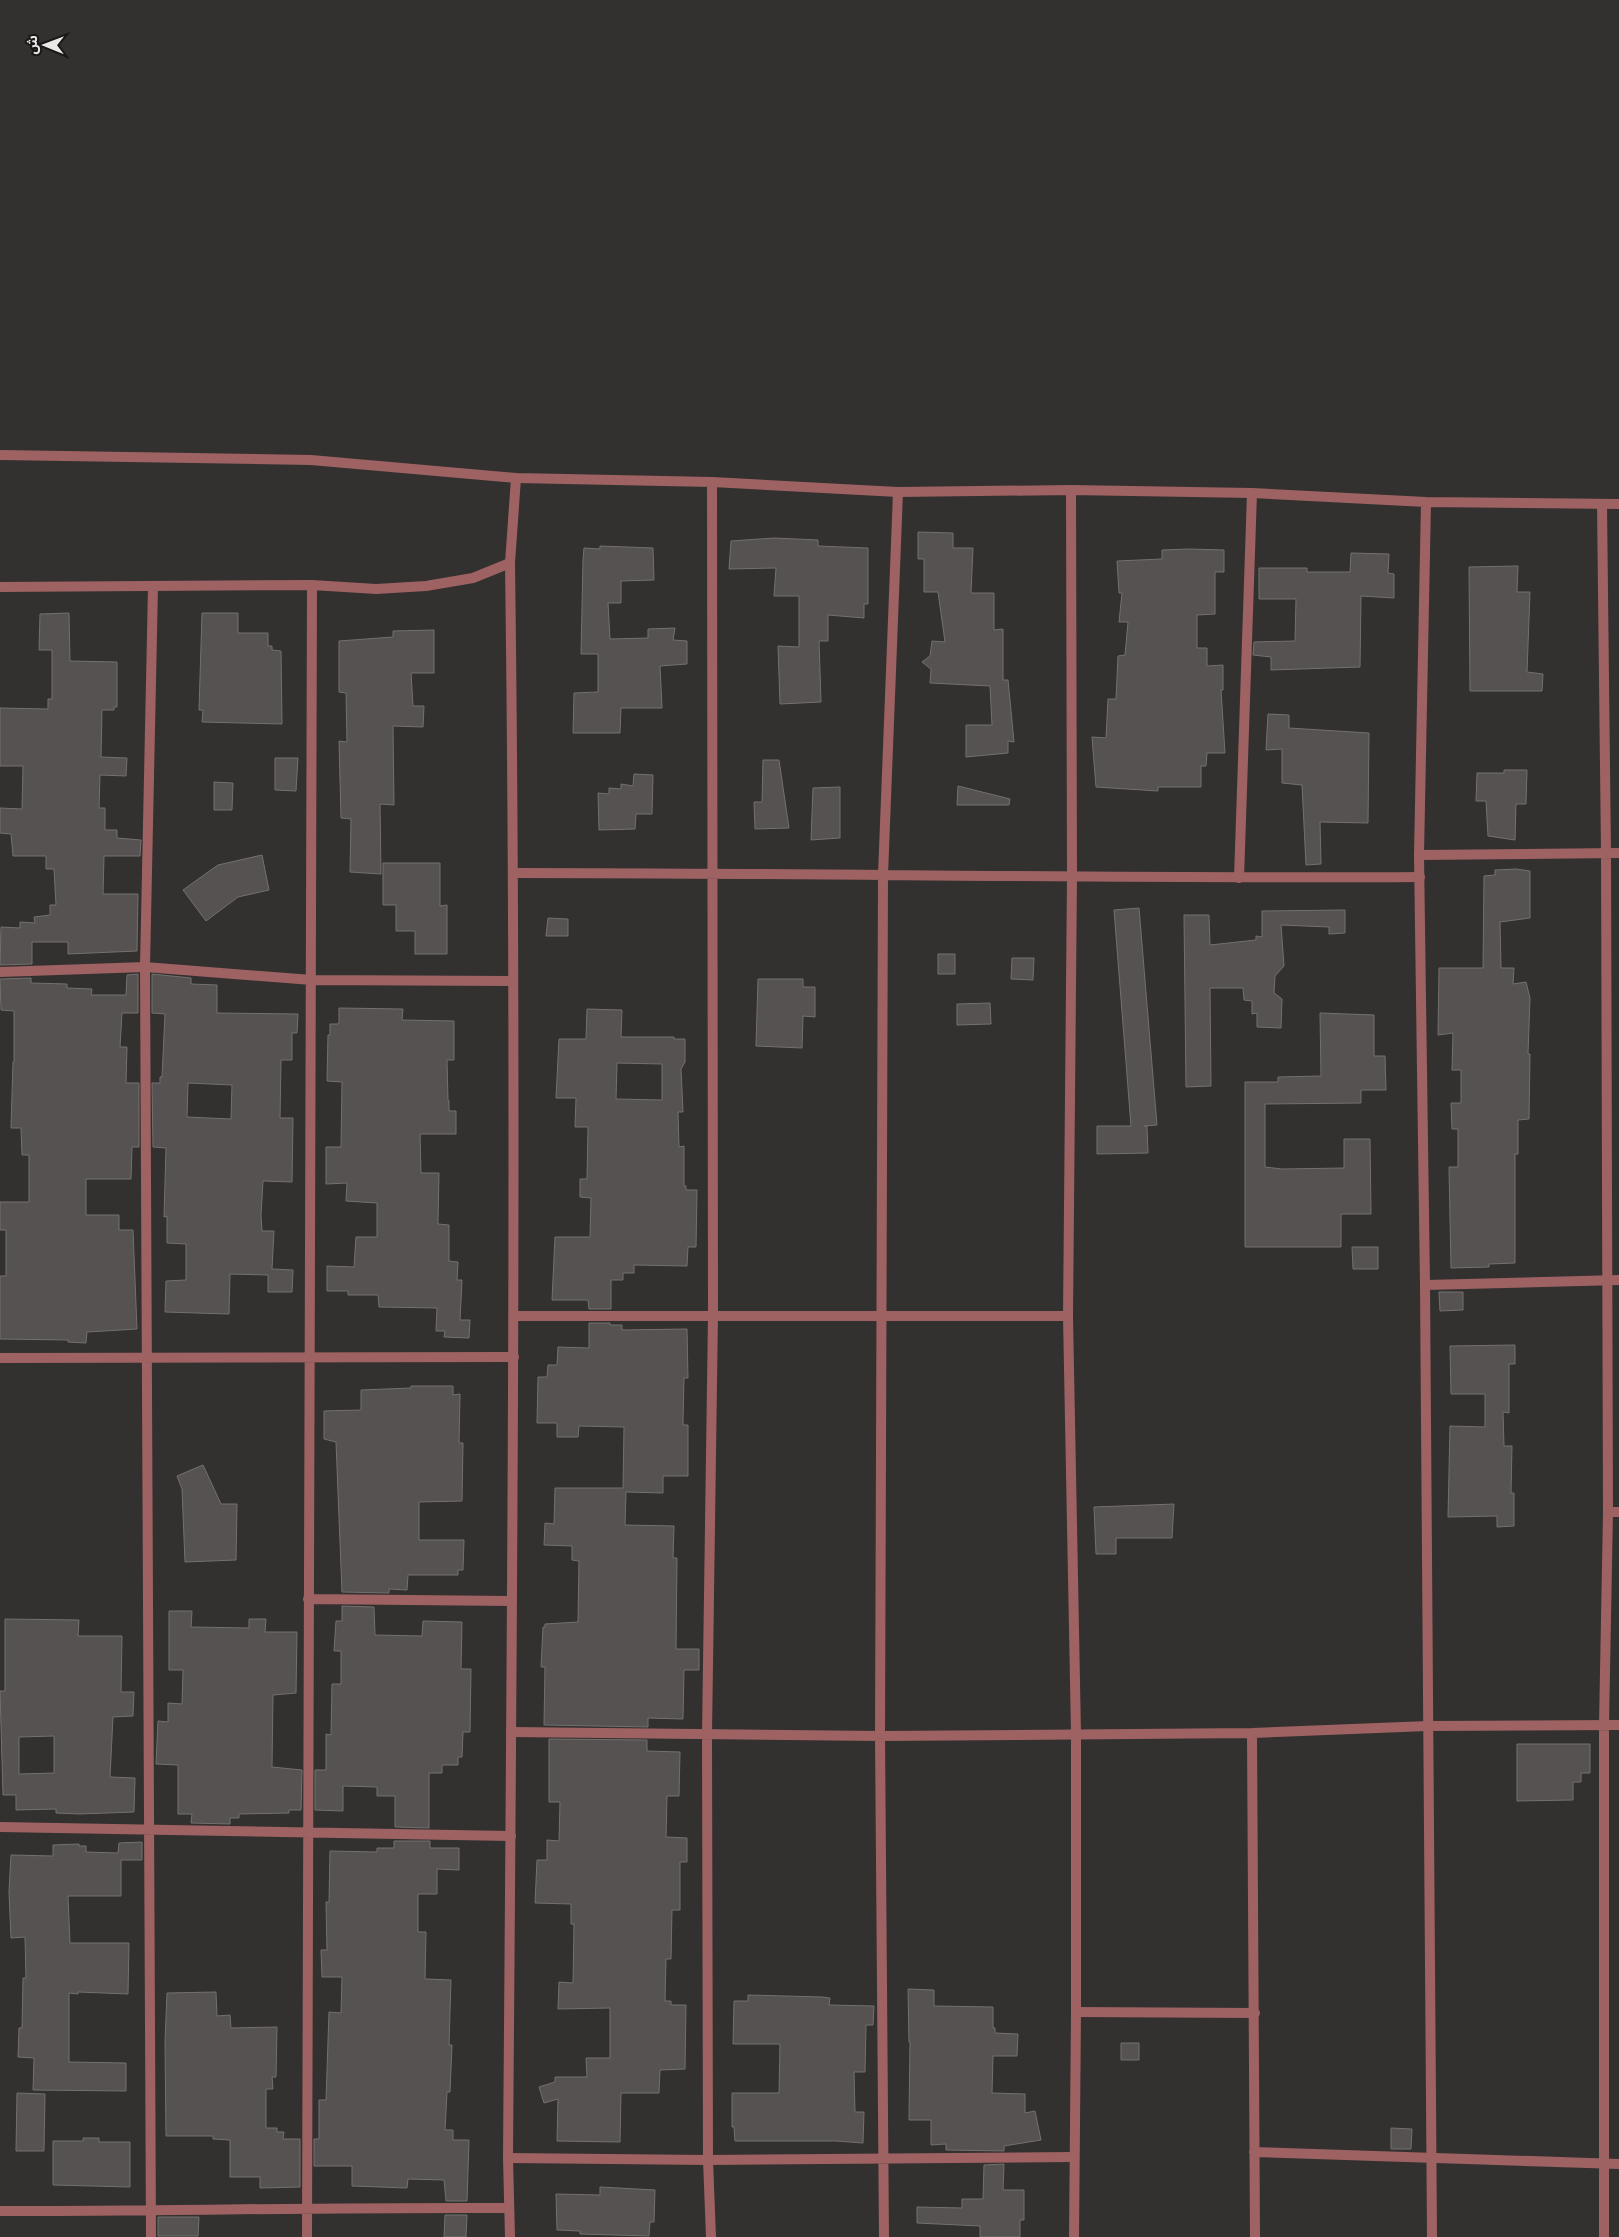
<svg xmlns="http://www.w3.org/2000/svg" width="1619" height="2237" font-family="'PT Sans','Noto Sans Arabic',sans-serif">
<rect width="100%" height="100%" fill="#333030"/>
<path fill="#565252" stroke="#747070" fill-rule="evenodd" d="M 918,532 L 953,533 L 953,548 L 973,548 L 971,593 L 994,593 L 994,630 L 1003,629 L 1003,680 L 1008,680 L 1014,742 L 1008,741 L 1008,753 L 966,757 L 966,725 L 992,725 L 990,686 L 930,683 L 931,669 L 922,662 L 930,656 L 932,641 L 945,642 L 938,592 L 924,592 L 924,559 L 918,559 Z
M 774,538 L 818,540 L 818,546 L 868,548 L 868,604 L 864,604 L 864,618 L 828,615 L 828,641 L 819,641 L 821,702 L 780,704 L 778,646 L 799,647 L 799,596 L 774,596 L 776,568 L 729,569 L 731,541 Z
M 600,546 L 653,548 L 654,580 L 621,581 L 621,603 L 608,603 L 610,639 L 648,638 L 648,629 L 675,628 L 673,640 L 687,641 L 687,664 L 660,666 L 662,708 L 621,708 L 620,733 L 573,733 L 574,693 L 598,692 L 598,654 L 581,654 L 583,560 L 584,548 L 600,549 Z
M 1189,549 L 1224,550 L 1224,572 L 1215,572 L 1215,614 L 1197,615 L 1197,648 L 1207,648 L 1207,666 L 1223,665 L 1223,690 L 1221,690 L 1225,753 L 1207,753 L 1206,766 L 1201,766 L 1201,787 L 1158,787 L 1158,791 L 1096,787 L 1092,737 L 1106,738 L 1108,699 L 1116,699 L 1118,656 L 1125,655 L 1128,622 L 1119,622 L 1122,593 L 1119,593 L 1117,561 L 1162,559 L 1162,550 Z
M 1351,553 L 1389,554 L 1388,573 L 1394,574 L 1394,598 L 1361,596 L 1360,667 L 1271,670 L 1271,657 L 1253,655 L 1254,642 L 1295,641 L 1296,599 L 1259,599 L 1259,568 L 1307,568 L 1307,572 L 1350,572 Z
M 1518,566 L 1517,592 L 1530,592 L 1527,672 L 1543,674 L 1542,691 L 1470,691 L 1469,567 Z
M 69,613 L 70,661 L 117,662 L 117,707 L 114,707 L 114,710 L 102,710 L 101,757 L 127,758 L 126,776 L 100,775 L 99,808 L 105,808 L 105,830 L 117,830 L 117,838 L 141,840 L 140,856 L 104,856 L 103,894 L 138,894 L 137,951 L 68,954 L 68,942 L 32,942 L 32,964 L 0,965 L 1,927 L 20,928 L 20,922 L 35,923 L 34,917 L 50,915 L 50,905 L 56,905 L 54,869 L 46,869 L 46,856 L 13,856 L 11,834 L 0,833 L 0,808 L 22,809 L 23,766 L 0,766 L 0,708 L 48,709 L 48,699 L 52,699 L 52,650 L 39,650 L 40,614 Z
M 202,613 L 238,613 L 238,633 L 268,633 L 268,646 L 272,646 L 272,650 L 281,651 L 282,724 L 202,722 L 203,710 L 199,710 Z
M 434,630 L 434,673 L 411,673 L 413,706 L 424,706 L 423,727 L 393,726 L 394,805 L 380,804 L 381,874 L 350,872 L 351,819 L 341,818 L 339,741 L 347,742 L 346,693 L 339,692 L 339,641 L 393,637 L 393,631 Z
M 1268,714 L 1289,715 L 1289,728 L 1369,733 L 1368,823 L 1320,822 L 1321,864 L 1306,865 L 1302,785 L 1282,783 L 1282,749 L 1266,750 Z
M 275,758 L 298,758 L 296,791 L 275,790 Z
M 763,760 L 779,760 L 789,828 L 755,829 L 754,802 L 762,802 Z
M 1504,770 L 1527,770 L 1526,804 L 1516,804 L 1515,840 L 1488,836 L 1486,801 L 1476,801 L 1477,773 L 1504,773 Z
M 634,774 L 653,775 L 652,814 L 636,814 L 635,829 L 599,830 L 598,793 L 609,794 L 609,788 L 621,789 L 621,784 L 633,786 Z
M 214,782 L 233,783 L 232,810 L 214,810 Z
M 958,786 L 1010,799 L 1009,805 L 957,805 Z
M 840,787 L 840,838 L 811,840 L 813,788 Z
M 262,855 L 269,890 L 238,897 L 206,921 L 183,890 L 218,865 Z
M 383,863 L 440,863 L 440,906 L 447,905 L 447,954 L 415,954 L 415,931 L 396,931 L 396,905 L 383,905 Z
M 1516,869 L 1530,871 L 1530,918 L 1500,922 L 1501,968 L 1514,968 L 1513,984 L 1526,982 L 1530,998 L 1528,1054 L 1530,1054 L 1529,1119 L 1518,1120 L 1518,1154 L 1515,1154 L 1515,1263 L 1489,1264 L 1489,1267 L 1451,1268 L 1449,1167 L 1458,1167 L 1458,1129 L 1452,1129 L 1451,1103 L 1461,1103 L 1461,1070 L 1452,1070 L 1453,1033 L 1438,1035 L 1439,968 L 1483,968 L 1484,876 L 1495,875 L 1495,870 Z
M 1139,908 L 1157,1125 L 1144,1126 L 1147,1126 L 1148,1153 L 1097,1154 L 1097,1126 L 1131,1126 L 1114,910 Z
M 1345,910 L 1345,933 L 1329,934 L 1329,927 L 1281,925 L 1284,966 L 1275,976 L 1274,993 L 1282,999 L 1281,1028 L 1257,1027 L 1257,1013 L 1252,1014 L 1252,1001 L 1244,1000 L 1243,988 L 1210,988 L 1211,1086 L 1186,1087 L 1184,915 L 1209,915 L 1210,945 L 1256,940 L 1256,936 L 1262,937 L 1262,911 Z
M 548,918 L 568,919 L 568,936 L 546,936 Z
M 938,954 L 955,954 L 955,974 L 938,974 Z
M 1012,958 L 1034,958 L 1033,980 L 1011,979 Z
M 138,974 L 138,1013 L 122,1013 L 120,1047 L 127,1047 L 126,1083 L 139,1083 L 139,1147 L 132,1147 L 131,1179 L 86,1179 L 86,1215 L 119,1215 L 119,1230 L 133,1230 L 137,1329 L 87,1332 L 86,1343 L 68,1342 L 68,1340 L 0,1339 L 0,1276 L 6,1276 L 6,1230 L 0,1230 L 0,1202 L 29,1202 L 29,1155 L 22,1155 L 21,1128 L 11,1128 L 13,1062 L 14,1062 L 14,1011 L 1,1010 L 0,979 L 31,978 L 31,983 L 67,984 L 67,988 L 92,989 L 91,995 L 126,995 L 127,975 Z
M 152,974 L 191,978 L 191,984 L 217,985 L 217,1013 L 298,1014 L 297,1033 L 292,1033 L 292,1060 L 281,1060 L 280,1118 L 293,1118 L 292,1182 L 263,1181 L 261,1215 L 262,1231 L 274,1231 L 272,1269 L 293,1270 L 292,1292 L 268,1292 L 268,1275 L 230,1274 L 229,1314 L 165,1312 L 166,1281 L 186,1280 L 186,1244 L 167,1243 L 167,1216 L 164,1217 L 166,1148 L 153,1147 L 152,1083 L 160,1083 L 160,1077 L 162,1077 L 165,1014 L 152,1013 ZM 188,1083 L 232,1085 L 231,1119 L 187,1117 Z
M 758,979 L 803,979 L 803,987 L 815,987 L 815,1017 L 803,1016 L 802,1048 L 756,1046 Z
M 990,1003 L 991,1024 L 957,1025 L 957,1004 Z
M 339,1008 L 403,1009 L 402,1020 L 454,1021 L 454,1060 L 447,1060 L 448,1100 L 449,1101 L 449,1111 L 456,1111 L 456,1134 L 420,1134 L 421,1173 L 439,1173 L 438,1224 L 449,1225 L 449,1261 L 458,1262 L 457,1280 L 462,1280 L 460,1320 L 470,1320 L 469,1338 L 444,1337 L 445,1331 L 436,1331 L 437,1308 L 379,1307 L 378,1295 L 348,1295 L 348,1291 L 327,1291 L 327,1266 L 354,1267 L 356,1237 L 377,1237 L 377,1203 L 346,1201 L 347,1183 L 326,1184 L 326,1147 L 341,1147 L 342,1082 L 327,1081 L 328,1035 L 330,1035 L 330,1024 L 338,1024 L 339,1022 Z
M 587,1009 L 622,1010 L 621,1037 L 674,1037 L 674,1039 L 685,1039 L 685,1062 L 681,1069 L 683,1112 L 678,1112 L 679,1147 L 684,1146 L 684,1186 L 686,1186 L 686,1190 L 697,1190 L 696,1247 L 688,1247 L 687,1266 L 634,1265 L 634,1273 L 623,1273 L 623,1280 L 611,1280 L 611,1309 L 589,1309 L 588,1300 L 552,1300 L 555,1237 L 590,1237 L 591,1198 L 580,1197 L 580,1179 L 587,1179 L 588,1127 L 575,1127 L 576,1098 L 556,1098 L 559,1039 L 586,1039 ZM 617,1063 L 662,1064 L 662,1100 L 616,1099 Z
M 1320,1013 L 1374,1015 L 1374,1056 L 1385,1056 L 1386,1090 L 1361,1090 L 1361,1103 L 1265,1104 L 1265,1167 L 1282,1169 L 1344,1168 L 1344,1139 L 1370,1139 L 1371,1214 L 1341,1214 L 1341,1247 L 1245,1247 L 1245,1082 L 1278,1082 L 1278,1077 L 1321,1076 Z
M 1352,1247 L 1378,1247 L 1378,1269 L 1353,1269 Z
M 1439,1292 L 1463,1292 L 1463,1310 L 1440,1311 Z
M 589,1323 L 610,1323 L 610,1325 L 622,1325 L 622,1330 L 687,1329 L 688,1378 L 684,1378 L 683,1422 L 683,1425 L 688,1425 L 688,1476 L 663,1476 L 663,1493 L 626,1492 L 625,1525 L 674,1526 L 673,1558 L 677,1558 L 676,1649 L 699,1649 L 699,1670 L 684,1670 L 683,1719 L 648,1718 L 648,1727 L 544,1725 L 545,1667 L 541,1667 L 543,1627 L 545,1627 L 545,1624 L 578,1622 L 579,1561 L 572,1560 L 572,1546 L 544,1545 L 545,1523 L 554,1524 L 555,1488 L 623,1488 L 624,1427 L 579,1426 L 578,1437 L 557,1437 L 557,1423 L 537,1423 L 538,1377 L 547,1377 L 548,1365 L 557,1365 L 558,1347 L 589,1348 Z
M 1515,1345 L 1515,1364 L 1509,1364 L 1509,1413 L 1503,1412 L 1504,1446 L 1512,1446 L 1511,1493 L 1514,1493 L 1514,1526 L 1497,1527 L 1497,1516 L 1448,1517 L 1450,1426 L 1485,1427 L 1485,1394 L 1451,1394 L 1450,1346 Z
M 411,1386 L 453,1386 L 453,1395 L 460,1394 L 459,1443 L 463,1443 L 462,1501 L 419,1502 L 419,1540 L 464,1540 L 463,1570 L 458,1570 L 458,1575 L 408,1575 L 407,1590 L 389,1589 L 389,1593 L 342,1592 L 336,1442 L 324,1439 L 324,1411 L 361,1410 L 361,1390 L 411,1388 Z
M 203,1465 L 221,1504 L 237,1504 L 236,1560 L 185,1562 L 182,1489 L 177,1476 Z
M 1174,1504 L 1172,1538 L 1116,1538 L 1116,1554 L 1096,1554 L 1094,1507 Z
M 342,1606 L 374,1607 L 375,1635 L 422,1636 L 423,1621 L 462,1622 L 461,1669 L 471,1669 L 470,1732 L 463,1732 L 462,1757 L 458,1757 L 458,1765 L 442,1765 L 442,1773 L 429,1773 L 429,1828 L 395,1827 L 395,1796 L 377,1796 L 377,1787 L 343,1786 L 343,1811 L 315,1810 L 315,1770 L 326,1770 L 326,1734 L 331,1735 L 332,1684 L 341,1684 L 341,1651 L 334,1651 L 336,1621 L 342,1621 Z
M 169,1611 L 192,1611 L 191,1627 L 249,1628 L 249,1619 L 266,1619 L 265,1632 L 297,1632 L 296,1693 L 273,1695 L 272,1767 L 302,1770 L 301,1810 L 289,1810 L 289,1813 L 239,1814 L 239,1818 L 230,1818 L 230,1824 L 191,1823 L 192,1814 L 178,1814 L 178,1765 L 156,1764 L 158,1721 L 168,1722 L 168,1703 L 182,1704 L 183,1670 L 169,1670 Z
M 5,1619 L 79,1620 L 78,1636 L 122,1636 L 121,1692 L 134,1692 L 133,1716 L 113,1717 L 110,1777 L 135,1778 L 134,1812 L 79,1814 L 56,1813 L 56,1809 L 16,1810 L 16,1795 L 3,1795 L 0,1691 L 5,1691 ZM 54,1736 L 54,1773 L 19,1774 L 19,1737 Z
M 549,1739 L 647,1740 L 647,1751 L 680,1752 L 679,1796 L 667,1796 L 666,1837 L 687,1838 L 687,1862 L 680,1862 L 680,1910 L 672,1910 L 671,1959 L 666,1959 L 665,2001 L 671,2001 L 671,2005 L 686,2005 L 685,2069 L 660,2070 L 659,2093 L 621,2093 L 620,2142 L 557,2141 L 558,2099 L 544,2103 L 539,2087 L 555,2082 L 555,2077 L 587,2077 L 586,2058 L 610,2058 L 610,2008 L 558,2009 L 559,1982 L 573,1983 L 574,1924 L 571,1924 L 571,1904 L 535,1903 L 537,1860 L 547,1860 L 547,1840 L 559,1841 L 560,1802 L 549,1802 Z
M 1517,1744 L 1590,1744 L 1590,1773 L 1581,1773 L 1581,1782 L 1573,1782 L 1573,1800 L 1517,1801 Z
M 394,1841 L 430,1841 L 430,1848 L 459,1848 L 459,1870 L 437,1869 L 437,1894 L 418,1894 L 418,1932 L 426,1932 L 425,1979 L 451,1980 L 449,2045 L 452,2045 L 450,2092 L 447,2092 L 445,2130 L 453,2130 L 453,2140 L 469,2140 L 467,2201 L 446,2201 L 444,2180 L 408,2179 L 407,2188 L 352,2186 L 352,2166 L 314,2166 L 314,2139 L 319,2139 L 319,2100 L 326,2100 L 329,2012 L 341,2013 L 342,1977 L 322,1977 L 321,1950 L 327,1950 L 326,1902 L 329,1902 L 330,1851 L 377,1852 L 377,1848 L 394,1848 Z
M 142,1842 L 142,1860 L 121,1860 L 121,1896 L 68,1896 L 70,1943 L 129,1943 L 128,1994 L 78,1992 L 78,1994 L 69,1993 L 69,2062 L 126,2063 L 126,2091 L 33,2090 L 34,2058 L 18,2057 L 19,2028 L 22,2028 L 23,1978 L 26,1978 L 25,1937 L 11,1938 L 9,1892 L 11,1855 L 53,1856 L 53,1845 L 79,1844 L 79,1846 L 86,1846 L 86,1852 L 118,1853 L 119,1843 Z
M 908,1989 L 934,1990 L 934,2006 L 993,2007 L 993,2028 L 995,2028 L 995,2033 L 1018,2034 L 1017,2056 L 993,2056 L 992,2093 L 1025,2094 L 1025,2113 L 1035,2111 L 1041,2140 L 1004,2146 L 1004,2151 L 946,2150 L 946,2144 L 931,2145 L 931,2120 L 909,2120 L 910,2042 L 909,2042 Z
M 216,1992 L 217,2016 L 230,2015 L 231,2028 L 277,2027 L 276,2077 L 272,2077 L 273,2089 L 266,2089 L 266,2128 L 277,2128 L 277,2132 L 284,2132 L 283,2139 L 300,2139 L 300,2187 L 260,2188 L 260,2177 L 230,2177 L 230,2140 L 213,2139 L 213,2136 L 166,2136 L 165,2042 L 167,1993 Z
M 748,1995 L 822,1997 L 830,1998 L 829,2005 L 874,2006 L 873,2025 L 866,2025 L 865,2072 L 854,2072 L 855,2112 L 864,2112 L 863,2143 L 836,2141 L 735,2141 L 734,2127 L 732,2127 L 732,2093 L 779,2093 L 780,2044 L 733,2044 L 734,2001 L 748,2001 Z
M 1121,2043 L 1139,2043 L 1139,2060 L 1121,2060 Z
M 17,2093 L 45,2094 L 44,2151 L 16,2151 Z
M 1391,2128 L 1412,2129 L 1411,2149 L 1391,2149 Z
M 83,2138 L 99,2138 L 99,2142 L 130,2142 L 130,2187 L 53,2185 L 53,2141 L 83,2141 Z
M 1004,2164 L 1003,2190 L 1024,2190 L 1024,2220 L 1020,2220 L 1020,2237 L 980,2237 L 980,2226 L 917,2223 L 917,2207 L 962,2208 L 962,2199 L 983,2199 L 984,2165 Z
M 600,2187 L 655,2190 L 654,2222 L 650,2222 L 649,2236 L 580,2234 L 580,2231 L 557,2230 L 556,2194 L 600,2195 Z
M 445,2215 L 467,2215 L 466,2237 L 444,2237 Z
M 158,2217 L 199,2217 L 198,2236 L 158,2236 Z"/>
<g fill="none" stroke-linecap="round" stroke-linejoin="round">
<path stroke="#9e6262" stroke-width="10" d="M 1602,504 L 1606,853 L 1608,1512 L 1604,1725 L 1604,2237
M 0,587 L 312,585 L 376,589 L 426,586 L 473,578 L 510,563 L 516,478
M 1419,855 L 1619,853
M 514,873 C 816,873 1118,879 1420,877
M 1239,878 L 1252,493
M 0,972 L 145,967 L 312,980 L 513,981
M 1425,1285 L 1619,1280
M 514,1316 L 1068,1316
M 0,1358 L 514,1357
M 1608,1512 L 1619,1512
M 308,1599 L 512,1601
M 511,1732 L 880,1736 L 1252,1733 L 1428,1726 L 1619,1725
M 1252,1733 L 1255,2237
M 0,1827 L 511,1836
M 1076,2012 L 1255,2013
M 1254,2152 L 1619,2164
M 508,2158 L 708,2160 L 1073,2157
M 0,2211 C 170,2211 339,2207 509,2208
M 151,2237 L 145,967 L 153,586
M 307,2237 L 312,585
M 711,2237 L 708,2160 L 707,1735 L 713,1314 L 712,482
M 884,2237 L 880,1736 L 883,875 L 898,492"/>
<path stroke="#9e6262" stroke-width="10" d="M 0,455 L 311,460 L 516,478 L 712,482 L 898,492 L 1071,490 L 1252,493 L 1426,502 L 1619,504
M 1071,490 L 1072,876 L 1068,1316 L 1076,1734 L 1076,2012 L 1074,2237
M 1426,502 L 1419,855 L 1425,1285 L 1432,2237
M 510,563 C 517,1095 512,1627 508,2158 L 510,2237"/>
</g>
<g transform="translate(45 45) rotate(271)" stroke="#191818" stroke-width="4" paint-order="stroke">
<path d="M0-4L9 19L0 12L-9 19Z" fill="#ebe9e8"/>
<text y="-8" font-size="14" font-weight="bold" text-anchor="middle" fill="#ebe9e8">ش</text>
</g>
</svg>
